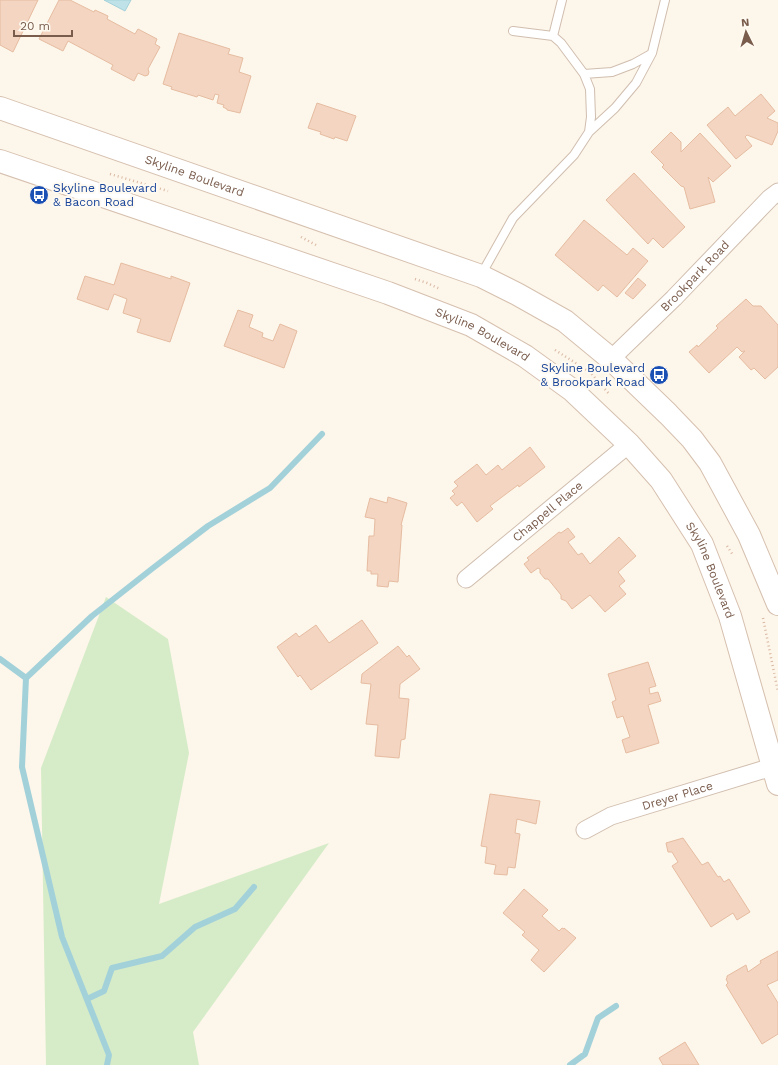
<svg xmlns="http://www.w3.org/2000/svg" width="778" height="1065" font-family="'Work Sans',sans-serif">
<rect width="100%" height="100%" fill="#fdf6ea"/>
<path fill="#d6ecc8" d="M 106,597 L 168,639 L 189,753 L 159,904 L 329,843 L 193,1032 L 199,1065 L 46,1065 L 41,768 Z"/>
<path fill="#bee2e8" stroke="#a3d1da" d="M 104,0 L 131,0 L 125,11 Z"/>
<g fill="none" stroke-linecap="round" stroke-linejoin="round">
<path stroke="#a3d1da" stroke-width="6" d="M 0,659 L 26,678 L 22,767 L 62,937 L 109,1055 L 107,1065
M 26,678 L 92,616 L 153,568 L 208,526 L 270,488 L 322,434
M 87,999 L 104,991 L 112,968 L 162,956 L 195,927 L 235,909 L 254,887
M 570,1065 L 585,1054 L 598,1018 L 616,1006"/>
</g>
<path fill="#f3d5c1" stroke="#e6bca1" d="M 0,0 L 38,0 L 13,52 L 0,45 Z
M 59,0 L 70,0 L 94,12 L 95,10 L 108,16 L 107,19 L 135,34 L 138,29 L 157,39 L 155,44 L 160,47 L 148,69 L 149,72 L 148,75 L 145,76 L 138,73 L 134,81 L 111,69 L 113,65 L 68,41 L 63,51 L 39,39 Z
M 179,33 L 230,49 L 228,54 L 243,58 L 239,72 L 251,76 L 240,113 L 227,110 L 227,109 L 223,107 L 224,105 L 217,103 L 219,95 L 215,94 L 213,100 L 198,95 L 197,97 L 171,89 L 172,87 L 163,84 Z
M 761,94 L 775,111 L 767,118 L 778,123 L 778,131 L 772,145 L 747,135 L 745,137 L 752,146 L 736,159 L 707,125 L 728,107 L 735,116 Z
M 317,103 L 356,116 L 347,141 L 335,137 L 334,139 L 320,134 L 321,132 L 308,128 Z
M 671,132 L 681,142 L 681,152 L 700,133 L 731,166 L 713,182 L 708,177 L 715,202 L 690,209 L 684,187 L 681,186 L 662,167 L 664,165 L 651,152 Z
M 634,173 L 685,227 L 663,248 L 653,238 L 648,244 L 606,200 Z
M 584,220 L 627,255 L 633,248 L 648,261 L 617,297 L 603,285 L 598,291 L 555,255 Z
M 121,263 L 171,279 L 171,276 L 190,283 L 170,342 L 137,332 L 141,319 L 123,313 L 127,299 L 114,294 L 108,310 L 77,299 L 85,276 L 114,285 Z
M 638,278 L 646,285 L 633,299 L 625,293 Z
M 746,299 L 753,306 L 761,306 L 778,325 L 778,367 L 765,379 L 754,368 L 751,370 L 739,357 L 745,351 L 744,351 L 742,352 L 737,347 L 709,373 L 689,352 L 697,345 L 698,347 L 718,328 L 716,326 Z
M 238,310 L 253,315 L 249,327 L 263,333 L 262,337 L 273,341 L 280,324 L 297,331 L 284,368 L 224,346 Z
M 530,447 L 545,467 L 519,487 L 518,485 L 490,506 L 493,509 L 477,522 L 462,502 L 457,506 L 450,498 L 455,494 L 452,491 L 458,486 L 454,482 L 477,464 L 486,475 L 498,465 L 502,470 Z
M 388,497 L 407,503 L 401,525 L 402,525 L 398,582 L 389,581 L 388,587 L 377,586 L 378,574 L 371,574 L 371,571 L 367,571 L 369,536 L 374,536 L 375,519 L 365,517 L 370,498 L 387,503 Z
M 568,528 L 575,537 L 568,542 L 578,555 L 582,553 L 590,564 L 619,537 L 636,556 L 618,572 L 625,581 L 619,586 L 626,594 L 605,612 L 590,595 L 572,609 L 566,601 L 561,599 L 561,595 L 548,579 L 545,579 L 540,573 L 540,569 L 538,568 L 531,573 L 524,564 L 529,560 L 527,558 L 559,532 L 561,533 Z
M 362,620 L 378,643 L 311,690 L 300,675 L 298,677 L 277,647 L 296,633 L 299,637 L 316,625 L 329,643 Z
M 398,646 L 407,657 L 409,655 L 420,669 L 400,684 L 399,698 L 409,699 L 405,739 L 401,740 L 399,758 L 375,756 L 378,725 L 366,724 L 371,684 L 361,683 L 362,674 Z
M 648,662 L 656,686 L 649,688 L 650,694 L 658,692 L 661,701 L 648,705 L 659,743 L 626,753 L 622,740 L 630,737 L 623,716 L 617,718 L 612,702 L 616,700 L 608,674 Z
M 490,794 L 540,801 L 536,824 L 517,819 L 515,833 L 520,834 L 515,868 L 508,867 L 507,875 L 494,874 L 496,865 L 485,863 L 487,847 L 481,846 Z
M 683,838 L 702,865 L 708,862 L 718,877 L 720,876 L 724,882 L 729,879 L 750,912 L 737,920 L 733,913 L 711,927 L 672,866 L 678,862 L 672,852 L 668,852 L 666,843 Z
M 524,889 L 548,910 L 542,916 L 559,931 L 562,928 L 564,929 L 564,928 L 576,938 L 544,972 L 531,960 L 539,950 L 522,935 L 525,932 L 503,913 Z
M 778,951 L 778,980 L 767,985 L 778,1003 L 778,1034 L 762,1044 L 726,985 L 728,983 L 726,979 L 727,978 L 727,976 L 746,965 L 748,972 L 761,963 L 760,961 Z
M 685,1042 L 699,1065 L 663,1065 L 659,1058 Z"/>
<g fill="none" stroke-linecap="round" stroke-linejoin="round">
<defs>
<path id="service" d="M 513,31 L 553,36 L 561,43 L 584,74 L 590,89 L 591,117 L 589,132
M 553,36 L 562,0
M 584,74 L 612,72 L 633,64 L 651,54
M 481,275 L 513,218 L 574,155 L 589,132 L 615,108 L 636,83 L 652,53 L 665,0"/>
<g id="minor">
<path id="s1" d="M 611,359 L 674,298 L 770,198 L 778,192"/>
<path id="s2" d="M 466,579 L 629,444"/>
<path id="s3" d="M 585,830 L 611,816 L 772,767"/>
</g>
<g id="secondary">
<path id="s4" d="M 0,108 L 481,276 L 517,294 L 565,321 L 611,359 L 668,414 L 692,439 L 710,463 L 749,535 L 778,604"/>
<path id="s5" d="M 0,161 L 388,293 L 471,325 L 525,356 L 572,390 L 629,444 L 661,480 L 702,544 L 730,616 L 778,784"/>
</g>
</defs>
<use href="#service" stroke="#d0beaf" stroke-width="10"/>
<use href="#minor" stroke="#d0beaf" stroke-width="19"/>
<use href="#secondary" stroke="#d6c0af" stroke-width="24"/>
<path stroke="#d9b8a3" stroke-width="2.5" stroke-dasharray="1 3" stroke-linecap="butt" d="M 110,174 L 168,191
M 301,237 L 316,245
M 415,279 L 427,283 L 440,289
M 555,350 L 590,372 L 610,395
M 727,546 L 733,555
M 763,618 L 778,692"/>
<use href="#service" stroke="#fff" stroke-width="8"/>
<use href="#minor" stroke="#fff" stroke-width="17"/>
<use href="#secondary" stroke="#fff" stroke-width="22"/>
</g>
<defs>
<symbol id="bus-disc" viewBox="-11 -11 22 22"><circle r="9.5" fill="#1a4fb4" stroke="#fffaf1"/><path d="M-5-6H5V4H4V6H2V4H-2V6H-4V4H-5ZM-3.5-4V0h7V-4ZM-3.5 1.2v1.5H-2V1.2ZM2 1.2v1.5H3.5V1.2Z" fill="#fff"/></symbol>
</defs>
<g fill-rule="evenodd">
<use href="#bus-disc" x="28" y="184" width="22" height="22"/>
<use href="#bus-disc" x="648" y="364" width="22" height="22"/>
</g>
<g text-anchor="middle" stroke-width="4" stroke-linejoin="round" paint-order="stroke">
<g font-size="12" fill="#795c4c" stroke="#fffaf1">
<text dy="4" stroke="none"><textPath href="#s4" startOffset="206">Skyline Boulevard</textPath></text>
<text dy="4" stroke="none"><textPath href="#s1" startOffset="118">Brookpark Road</textPath></text>
<text dy="4" stroke="none"><textPath href="#s5" startOffset="513">Skyline Boulevard</textPath></text>
<text dy="4" stroke="none"><textPath href="#s2" startOffset="106">Chappell Place</textPath></text>
<text dy="4" stroke="none"><textPath href="#s5" startOffset="849">Skyline Boulevard</textPath></text>
<text dy="4" stroke="none"><textPath href="#s3" startOffset="99">Dreyer Place</textPath></text>
</g>
<g font-size="12" fill="#164399" stroke="#fffaf1" text-anchor="start">
<text x="53" y="192">Skyline Boulevard<tspan x="53" dy="14">&amp; Bacon Road</tspan></text>
<text x="645" y="372" text-anchor="end">Skyline Boulevard<tspan x="645" dy="14">&amp; Brookpark Road</tspan></text>
</g>
</g>
<g transform="translate(746 32) rotate(355)" stroke="#fffaf1" stroke-width="3" paint-order="stroke">
<path d="M0-3L7 15L0 10L-7 15Z" fill="#795c4c"/>
<text y="-6" font-size="11" font-weight="bold" text-anchor="middle" fill="#795c4c">N</text>
</g>
<path d="M14 30v6h58v-6" fill="none" stroke="#795c4c" stroke-width="2"/>
<text x="20" y="30" font-size="12" fill="#795c4c" stroke="#fffaf1" stroke-width="3" paint-order="stroke">20 m</text>
</svg>
